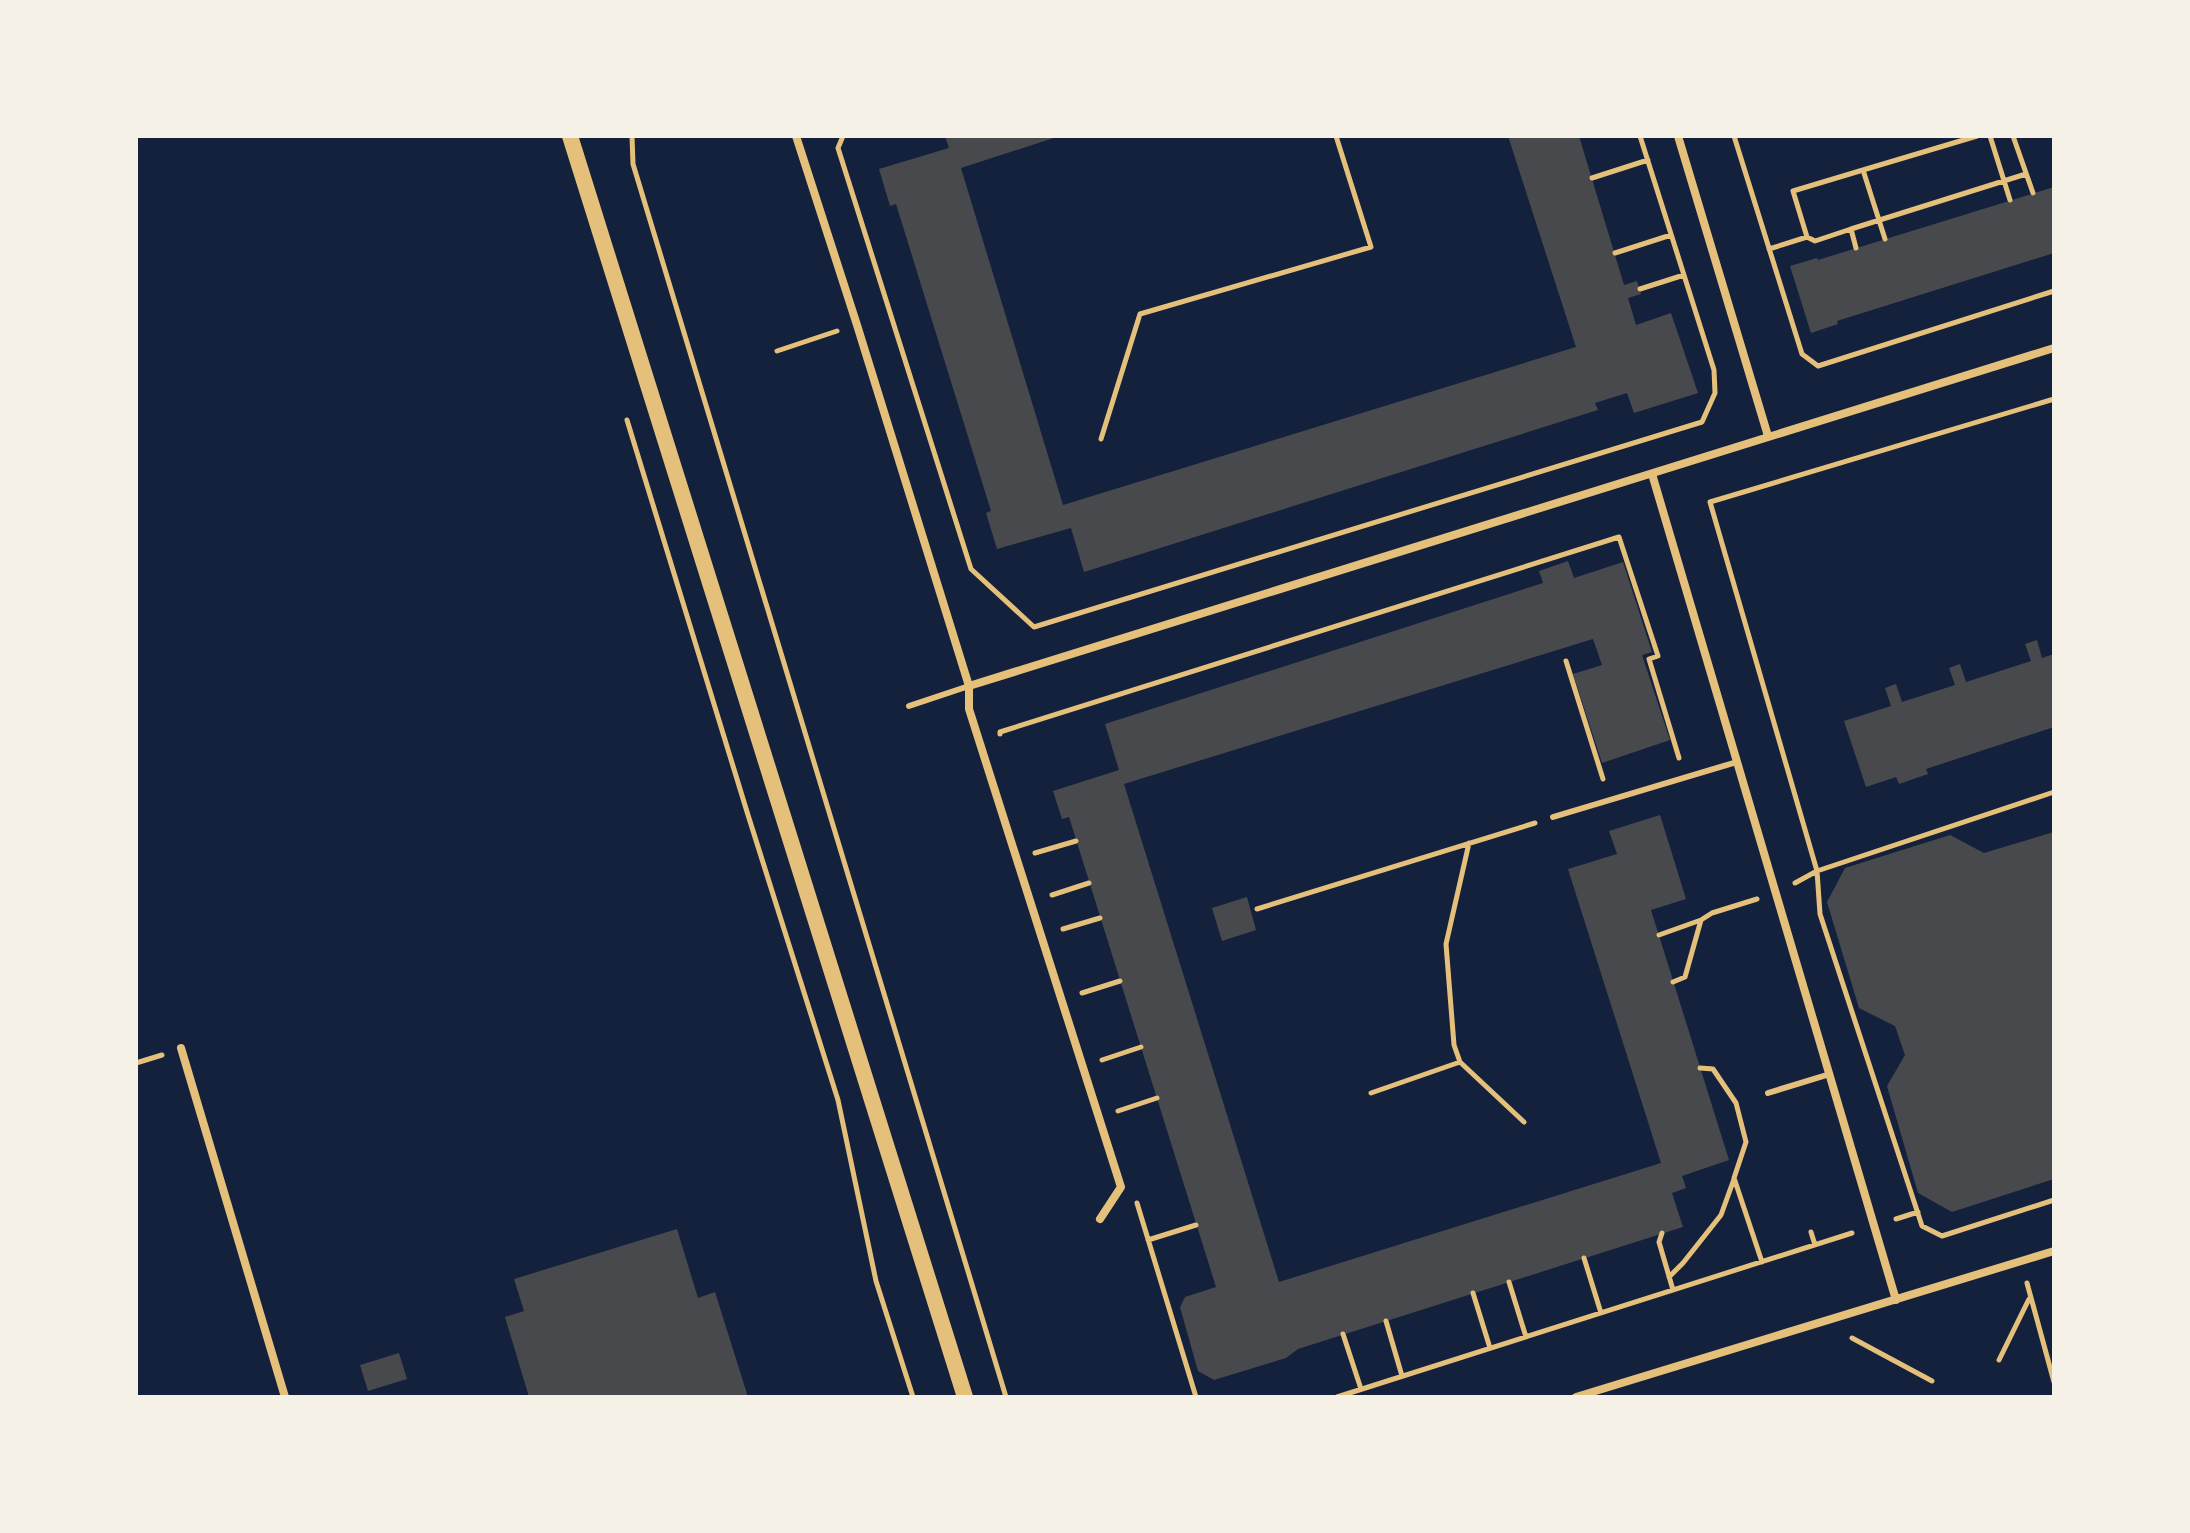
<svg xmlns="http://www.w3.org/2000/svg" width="2190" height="1533" font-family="Poppins,sans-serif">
<rect width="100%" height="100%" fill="#14213d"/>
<path fill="#48494c" d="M 945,136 L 1060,136 L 961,168 L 1063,505 L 1576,347 L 1508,136 L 1579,136 L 1624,285 L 1637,281 L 1641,294 L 1628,298 L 1636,325 L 1671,313 L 1698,393 L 1634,413 L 1627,393 L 1595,403 L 1598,410 L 1084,572 L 1071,528 L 997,549 L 986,513 L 991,511 L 896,204 L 890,206 L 879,169 L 949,148 Z
M 2054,187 L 2054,253 L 1837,321 L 1838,324 L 1811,333 L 1790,266 L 1817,258 L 1818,260 Z
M 1568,561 L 1574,578 L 1623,562 L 1652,652 L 1642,655 L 1670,740 L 1602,763 L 1573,674 L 1602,665 L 1593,639 L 1124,784 L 1279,1282 L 1661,1163 L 1568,869 L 1617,854 L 1609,831 L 1660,815 L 1686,899 L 1651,910 L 1729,1160 L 1682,1176 L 1686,1188 L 1672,1193 L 1683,1227 L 1298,1349 L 1286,1358 L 1214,1380 L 1198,1371 L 1180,1307 L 1185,1297 L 1216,1287 L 1069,817 L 1062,819 L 1053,791 L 1119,770 L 1105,724 L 1543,583 L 1539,571 Z
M 2037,640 L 2042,658 L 2054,654 L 2054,727 L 1926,769 L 1928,774 L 1899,784 L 1896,777 L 1866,787 L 1844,721 L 1891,706 L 1885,688 L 1896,684 L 1902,702 L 1955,685 L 1949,668 L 1960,664 L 1966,682 L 2031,661 L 2025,644 Z
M 2054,832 L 2054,1179 L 1952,1212 L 1918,1193 L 1887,1086 L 1905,1055 L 1895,1026 L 1859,1008 L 1827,902 L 1845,868 L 1950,835 L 1984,853 Z
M 1247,897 L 1256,930 L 1222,941 L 1212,908 Z
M 677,1229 L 698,1298 L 715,1292 L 748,1397 L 529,1397 L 505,1317 L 524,1311 L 514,1279 Z
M 399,1353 L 407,1379 L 368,1391 L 360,1365 Z"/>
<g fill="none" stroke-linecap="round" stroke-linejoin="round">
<path stroke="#e5c07b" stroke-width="5" d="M 632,136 L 633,164 L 1006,1397
M 843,136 L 838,148 L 971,569 L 1034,627 L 1702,422 L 1715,393 L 1714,370 L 1640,136
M 1734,136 L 1802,354 L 1818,366 L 2054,291
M 1990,136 L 2010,200
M 2013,136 L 2033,193
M 1592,178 L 1648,160
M 1851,229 L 2026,174
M 1885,239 L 1863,170 L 1977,136
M 1856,248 L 1851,229 L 1815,241 L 1807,237 L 1793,191 L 1863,170
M 1769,249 L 1807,237
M 1615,253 L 1671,235
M 1640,289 L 1684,275
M 777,351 L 837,331
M 2054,399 L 1710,502 L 1817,871 L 1820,914 L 1922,1226 L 1942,1236 L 2054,1200
M 627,420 L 748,815 L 838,1100 L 876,1281 L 913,1397
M 1101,439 L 1140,314 L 1371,247 L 1336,136
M 1566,661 L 1603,779
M 1000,734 L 1000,732 L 1619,537 L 1658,656 L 1649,659 L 1679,758
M 1035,853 L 1076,841
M 1795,883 L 1817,871 L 2054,792
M 1052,895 L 1089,883
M 1257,909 L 1535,823
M 1063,929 L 1100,918
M 1659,935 L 1701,920
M 1673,982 L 1685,977 L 1701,920 L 1712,913 L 1757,899
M 1082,993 L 1120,981
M 1102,1060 L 1141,1047
M 1460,1062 L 1524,1122
M 136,1063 L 162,1055
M 1700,1068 L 1713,1069 L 1736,1103 L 1746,1142 L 1734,1178 L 1762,1262
M 1371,1093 L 1460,1062 L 1454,1045 L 1446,944 L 1469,843
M 1118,1111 L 1157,1098
M 1137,1203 L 1196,1397
M 1896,1219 L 1918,1212
M 1811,1232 L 1815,1245
M 1662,1233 L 1659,1242 L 1673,1290
M 1148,1240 L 1196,1225
M 1584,1258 L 1601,1313
M 1669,1277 L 1683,1263 L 1721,1215 L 1734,1179
M 1509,1282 L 1526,1337
M 2027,1283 L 2054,1382
M 1473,1293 L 1490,1348
M 1386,1321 L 1402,1376
M 1343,1334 L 1361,1389
M 1852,1338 L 1932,1381
M 1999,1360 L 2029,1299
M 1337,1397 L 1852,1233"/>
<path stroke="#e5c07b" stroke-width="6" d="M 909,706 L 969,686
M 1553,817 L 1737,762
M 1768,1093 L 1830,1074"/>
<path stroke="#e5c07b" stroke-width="8" d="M 796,136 L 857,325 L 969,686 L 969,709 L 1121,1187 L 1100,1219
M 1678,136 L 1768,436
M 1652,474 L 1896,1300
M 969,686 L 2054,348
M 181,1048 L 285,1397
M 1576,1397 L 2054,1251"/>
<path stroke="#e5c07b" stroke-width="16" d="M 570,136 L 965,1397"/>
</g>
<rect width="2190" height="1533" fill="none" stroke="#f6f1e7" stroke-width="276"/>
</svg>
